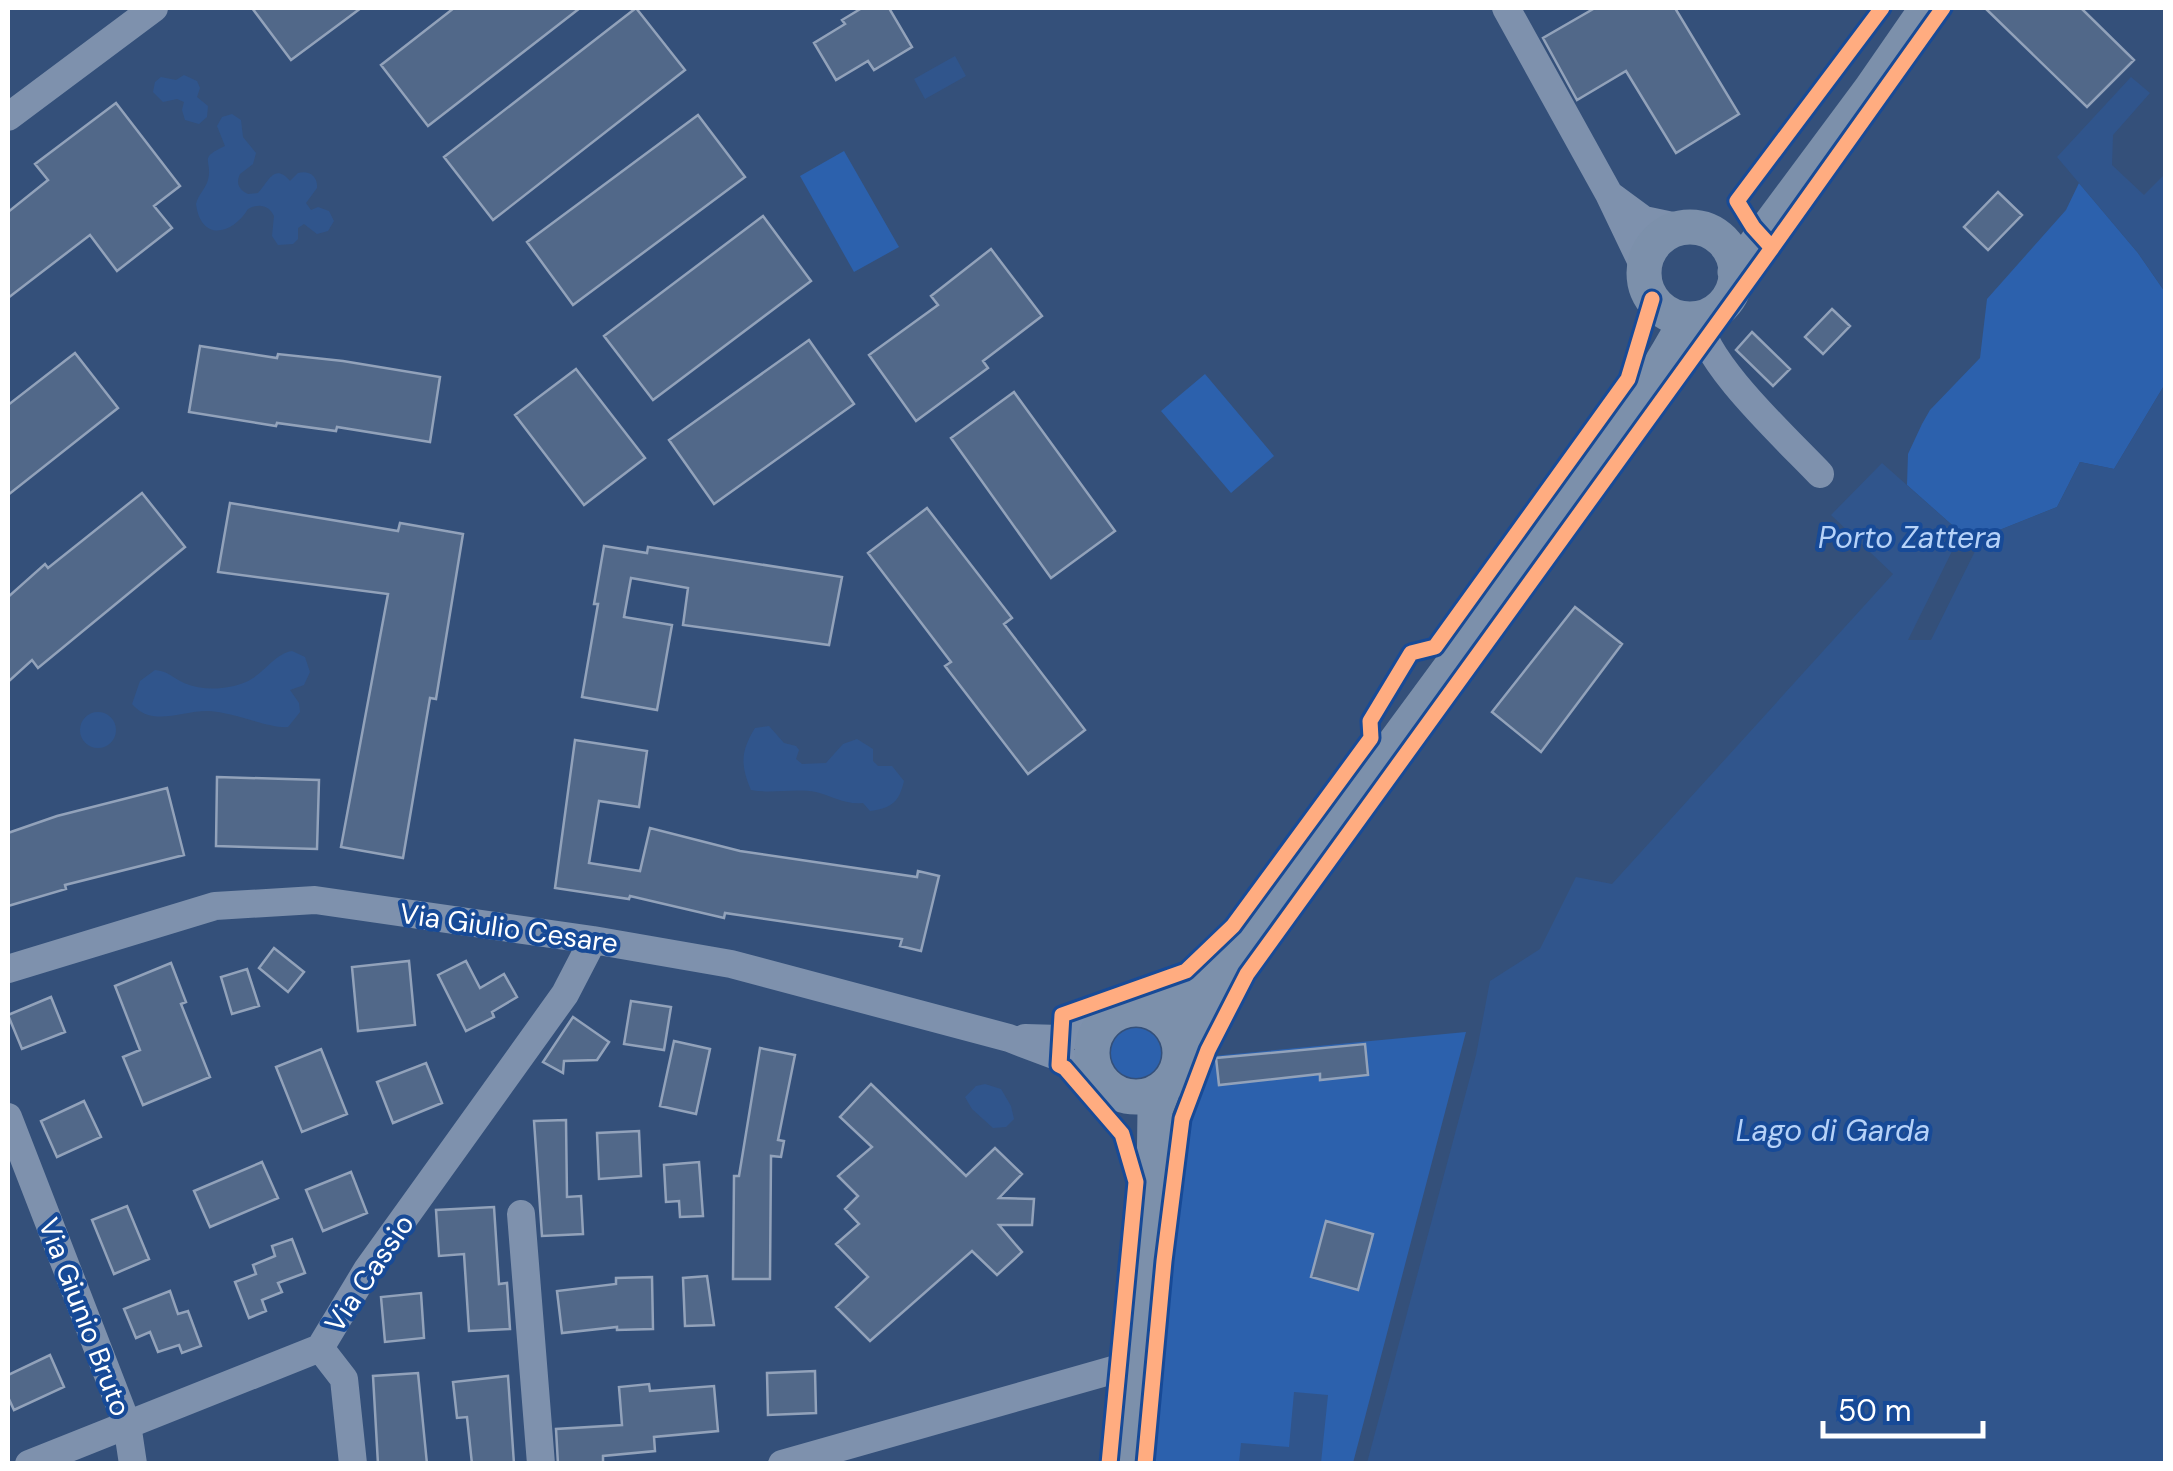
<svg xmlns="http://www.w3.org/2000/svg" width="2173" height="1471" font-family="'DM Sans',sans-serif">
<rect width="100%" height="100%" fill="#34507a"/>
<path fill="#2c61ad" d="M 844,151 L 899,247 L 854,272 L 800,176 Z
M 2079,183 L 2138,253 L 2165,292 L 2165,384 L 2114,469 L 2080,462 L 2057,507 L 1982,537 L 1961,533 L 1907,485 L 1908,454 L 1922,424 L 1930,410 L 1980,358 L 1987,299 L 2066,210 Z
M 1205,374 L 1274,456 L 1231,493 L 1161,411 Z
M1111 1053a25 25 0 1 1 50 0a25 25 0 1 1-50 0Z
M 1466,1032 L 1353,1463 L 1153,1464 L 1173,1263 L 1192,1119 L 1213,1056 Z"/>
<path fill="#30558c" d="M 955,56 L 966,76 L 925,99 L 914,79 Z
M 184,75 L 197,81 L 200,88 L 197,97 L 208,106 L 207,117 L 199,124 L 185,120 L 182,110 L 184,102 L 177,99 L 163,102 L 153,92 L 155,82 L 161,77 L 176,80 Z
M 2131,77 L 2150,93 L 2113,135 L 2112,165 L 2144,195 L 2165,174 L 2165,292 L 2138,253 L 2057,157 Z
M 232,114 L 241,120 L 243,137 L 256,153 L 253,164 L 240,174 C 236,183 238,189 248,194 L 258,193 C 268,183 274,162 290,181 L 298,173 C 309,170 318,176 317,188 L 306,203 L 311,210 L 318,207 L 329,211 L 334,221 L 328,231 L 317,234 L 304,224 L 298,228 L 298,239 L 293,244 L 278,245 L 272,236 L 274,216 C 269,205 259,203 248,209 C 232,235 201,242 196,204 C 198,195 206,188 208,180 C 213,159 197,159 225,146 L 217,126 L 222,117 Z
M 2165,384 L 2165,1463 L 1367,1463 L 1476,1055 L 1490,981 L 1540,949 L 1576,877 L 1612,884 L 1893,574 L 1831,515 L 1882,463 L 1961,533 L 1908,640 L 1931,640 L 1982,537 L 2057,507 L 2080,462 L 2114,469 Z
M 292,651 L 305,657 L 310,672 L 304,685 L 290,690 L 299,703 L 300,712 L 288,727 C 271,729 233,712 209,711 C 183,710 152,728 132,704 L 140,681 L 155,670 C 168,671 173,678 184,683 C 203,691 227,690 246,682 C 264,674 274,654 292,651 Z
M80 730a18 18 0 1 1 36 0a18 18 0 1 1-36 0Z
M 769,726 L 784,743 L 796,746 L 799,750 L 796,759 L 802,764 L 826,763 L 843,744 L 857,739 L 873,749 L 873,761 L 878,766 L 892,766 L 904,781 C 899,802 892,808 870,811 L 863,803 C 846,805 832,796 816,792 C 795,788 772,794 751,790 C 740,764 741,751 755,728 Z
M 985,1084 L 1001,1089 L 1011,1106 L 1014,1119 L 1006,1127 L 993,1128 L 972,1109 L 965,1097 L 976,1086 Z
M 1294,1392 L 1328,1395 L 1321,1463 L 1239,1463 L 1241,1443 L 1289,1447 Z"/>
<path fill="#516889" stroke="#92a2ba" stroke-width="2.5" d="M 252,8 L 361,8 L 291,60 Z
M 454,8 L 580,8 L 428,126 L 381,65 Z
M 636,8 L 685,70 L 493,220 L 444,157 Z
M 862,8 L 889,8 L 912,47 L 874,70 L 868,61 L 836,80 L 814,43 L 845,24 L 842,20 Z
M 1595,8 L 1675,8 L 1739,114 L 1676,153 L 1626,71 L 1577,100 L 1543,38 Z
M 1985,8 L 2081,8 L 2134,60 L 2087,107 Z
M 116,103 L 180,186 L 154,206 L 172,228 L 117,271 L 90,235 L 8,298 L 8,212 L 48,180 L 35,164 Z
M 698,115 L 745,177 L 573,305 L 527,242 Z
M 1998,192 L 2022,215 L 1988,250 L 1964,227 Z
M 763,216 L 811,281 L 653,400 L 604,336 Z
M 991,249 L 1042,316 L 983,361 L 988,368 L 916,421 L 869,355 L 938,305 L 931,296 Z
M 1832,309 L 1850,326 L 1823,354 L 1805,337 Z
M 1752,332 L 1790,369 L 1773,386 L 1736,350 Z
M 809,340 L 854,404 L 714,504 L 669,440 Z
M 200,346 L 277,358 L 278,354 L 343,361 L 440,377 L 430,442 L 337,427 L 336,431 L 277,423 L 276,426 L 189,412 Z
M 75,353 L 118,408 L 8,495 L 8,405 Z
M 576,369 L 645,458 L 584,505 L 515,415 Z
M 1014,392 L 1115,531 L 1051,578 L 951,438 Z
M 142,493 L 185,547 L 38,668 L 32,660 L 8,682 L 8,597 L 45,564 L 48,568 Z
M 230,503 L 398,531 L 400,523 L 463,534 L 436,699 L 430,698 L 403,858 L 341,847 L 388,594 L 218,572 Z
M 927,508 L 1012,618 L 1004,624 L 1085,730 L 1028,774 L 945,666 L 951,662 L 868,553 Z
M 604,546 L 647,553 L 648,547 L 842,577 L 829,645 L 683,625 L 688,588 L 631,578 L 624,617 L 672,625 L 657,710 L 582,697 L 598,604 L 594,604 Z
M 1575,607 L 1622,644 L 1541,752 L 1492,712 Z
M 575,740 L 647,751 L 639,807 L 599,801 L 589,863 L 640,871 L 650,828 L 740,851 L 917,877 L 918,871 L 939,876 L 921,951 L 900,946 L 902,939 L 725,913 L 724,918 L 630,896 L 629,899 L 555,888 Z
M 217,777 L 319,780 L 317,849 L 216,846 Z
M 167,788 L 184,855 L 65,885 L 66,889 L 8,906 L 8,833 L 57,816 Z
M 274,948 L 304,972 L 288,992 L 259,968 Z
M 409,961 L 415,1025 L 358,1031 L 352,967 Z
M 466,961 L 480,988 L 504,974 L 517,997 L 492,1012 L 494,1017 L 466,1031 L 438,975 Z
M 171,963 L 186,1002 L 181,1004 L 210,1077 L 143,1105 L 123,1057 L 140,1050 L 115,986 Z
M 247,969 L 259,1006 L 232,1014 L 221,977 Z
M 51,997 L 65,1032 L 22,1049 L 8,1015 Z
M 631,1001 L 671,1007 L 664,1050 L 624,1044 Z
M 573,1017 L 609,1042 L 597,1060 L 564,1061 L 563,1073 L 543,1062 Z
M 674,1041 L 710,1049 L 696,1114 L 660,1106 Z
M 1365,1044 L 1368,1075 L 1320,1080 L 1320,1074 L 1219,1085 L 1216,1058 Z
M 760,1048 L 795,1055 L 778,1140 L 784,1141 L 781,1157 L 771,1156 L 770,1279 L 733,1279 L 734,1176 L 739,1176 Z
M 321,1049 L 347,1114 L 302,1132 L 276,1067 Z
M 426,1063 L 442,1103 L 393,1123 L 377,1082 Z
M 871,1084 L 966,1176 L 995,1148 L 1022,1174 L 999,1198 L 1034,1199 L 1032,1225 L 999,1225 L 1022,1252 L 997,1275 L 972,1251 L 870,1341 L 836,1307 L 868,1277 L 836,1244 L 859,1224 L 845,1209 L 858,1196 L 838,1176 L 872,1147 L 840,1117 Z
M 84,1101 L 101,1137 L 57,1157 L 41,1121 Z
M 566,1120 L 567,1197 L 581,1196 L 583,1234 L 542,1236 L 534,1121 Z
M 639,1131 L 641,1176 L 599,1179 L 597,1133 Z
M 262,1162 L 278,1198 L 210,1227 L 194,1191 Z
M 699,1162 L 703,1216 L 680,1217 L 679,1201 L 666,1202 L 664,1165 Z
M 351,1172 L 367,1213 L 323,1231 L 306,1190 Z
M 127,1206 L 149,1259 L 114,1274 L 92,1220 Z
M 494,1207 L 499,1284 L 507,1283 L 510,1329 L 469,1331 L 464,1254 L 439,1256 L 436,1210 Z
M 1326,1221 L 1373,1234 L 1358,1290 L 1311,1277 Z
M 292,1239 L 305,1273 L 278,1283 L 282,1292 L 262,1300 L 266,1311 L 249,1318 L 235,1282 L 256,1274 L 253,1265 L 275,1256 L 272,1246 Z
M 707,1276 L 714,1325 L 685,1326 L 683,1278 Z
M 652,1277 L 653,1329 L 617,1330 L 617,1327 L 562,1333 L 557,1291 L 616,1284 L 616,1278 Z
M 170,1291 L 178,1314 L 188,1311 L 201,1346 L 182,1353 L 179,1345 L 158,1352 L 150,1332 L 136,1338 L 124,1309 Z
M 421,1293 L 424,1338 L 385,1342 L 381,1297 Z
M 50,1355 L 64,1387 L 14,1410 L 8,1397 L 8,1375 Z
M 815,1371 L 816,1413 L 768,1415 L 767,1373 Z
M 418,1373 L 427,1464 L 378,1464 L 373,1376 Z
M 508,1376 L 514,1464 L 472,1464 L 467,1417 L 457,1418 L 453,1382 Z
M 649,1384 L 650,1391 L 714,1386 L 718,1431 L 654,1437 L 655,1451 L 603,1456 L 603,1464 L 558,1464 L 556,1429 L 622,1425 L 619,1387 Z"/>
<g fill="none" stroke-linecap="round" stroke-linejoin="round">
<path stroke="#7e91ad" stroke-width="28" d="M 1506,8 L 1609,194 L 1644,267
M 8,117 L 154,8
M 1610,195 L 1644,220 L 1682,228
M 1699,317 C 1700,360 1790,442 1820,474
M 8,969 L 215,906 L 315,900 L 593,940 L 731,964 L 1009,1038 L 1059,1057 L 1101,1080
M 1025,1038 L 1060,1039 L 1101,1026
M 8,1117 L 127,1424 L 133,1464
M 521,1214 L 541,1464
M 320,1348 L 344,1379 L 353,1464
M 29,1464 L 320,1348 L 367,1270 L 565,994 L 593,940
M 782,1464 L 1134,1364"/>
<path stroke="#7c90ab" stroke-width="35" d="M1644 273a46 46 0 1 1 92 0a46 46 0 1 1-92 0Z
M 1735,272 L 1871,89 L 1927,8
M 1143,1009 L 1177,998 L 1230,956
M1092 1053a44 44 0 1 1 88 0a44 44 0 1 1-88 0Z
M 1180,1051 C 1279,894 1393,747 1502,597 C 1567,507 1633,417 1687,319
M 1126,1464 L 1154,1182 L 1155,1110 L 1164,1087"/>
<defs>
<path id="cycleway" d="M 1772,248 L 1943,8
M 1109,1464 L 1136,1182 L 1122,1134 L 1065,1068 L 1059,1065 L 1062,1015 L 1186,971 L 1233,926 L 1371,738 L 1370,721 L 1411,653 L 1435,647 L 1628,379 L 1652,299
M 1145,1464 L 1164,1261 L 1182,1119 L 1208,1050 L 1247,974 L 1772,248 L 1753,227 L 1737,201 L 1882,8"/>
</defs>
<use href="#cycleway" stroke="#174a97" stroke-width="21"/>
<use href="#cycleway" stroke="#ffac80" stroke-width="15"/>
</g>
<g text-anchor="middle" stroke-width="8" stroke-linejoin="round" paint-order="stroke">
<g font-size="28" fill="#fff" stroke="#174a97">
<text transform="translate(509 928) rotate(8)" y="10">Via Giulio Cesare</text>
<text transform="translate(369 1273) rotate(-56)" y="10">Via Cassio</text>
<text transform="translate(85 1317) rotate(69)" y="10">Via Giunio Bruto</text>
</g>
<g font-size="30" font-style="italic" fill="#b6d2f8" stroke="#174a97">
<text x="1910" y="548">Porto Zattera</text>
<text x="1833" y="1141">Lago di Garda</text>
</g>
</g>
<rect width="2173" height="1471" fill="none" stroke="#ffffff" stroke-width="20"/>
<path d="M1823 1421v15h160v-15" fill="none" stroke="#ffffff" stroke-width="5"/>
<text x="1838" y="1421" font-size="30" fill="#ffffff" stroke="#174a97" stroke-width="8" paint-order="stroke">50 m</text>
</svg>
